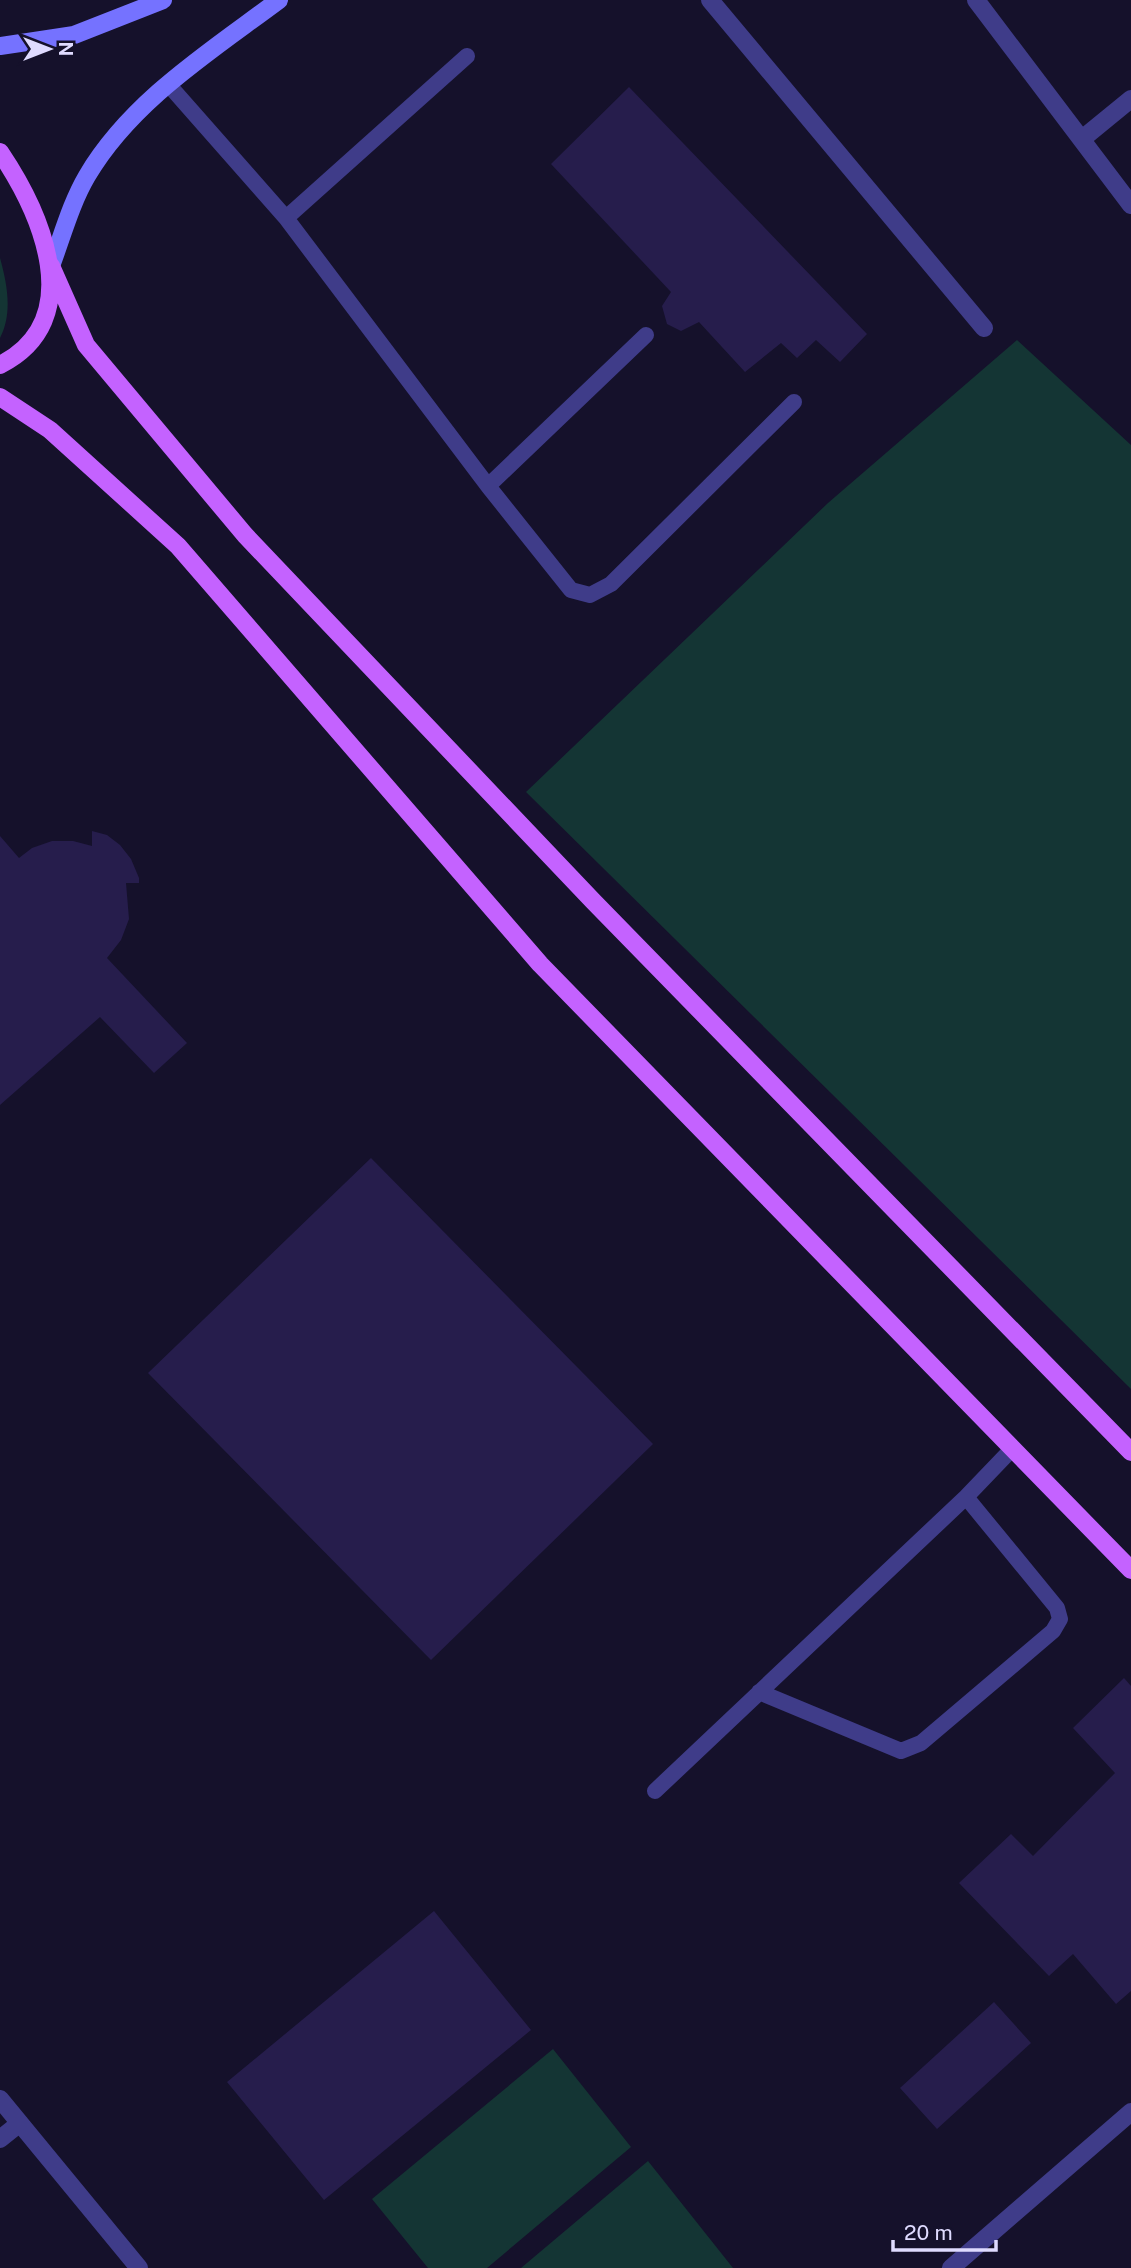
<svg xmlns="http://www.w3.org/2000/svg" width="1131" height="2268" font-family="'Public Sans',sans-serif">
<rect width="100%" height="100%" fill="#15112b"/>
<path fill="#143534" d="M 0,258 C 7,283 13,313 0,338 Z
M 1017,340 L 1131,445 L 1131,1389 L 526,792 L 828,503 Z
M 553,2049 L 631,2147 L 487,2268 L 428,2268 L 372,2199 Z
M 648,2161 L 733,2268 L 521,2268 Z"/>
<path fill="#261d4c" d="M 629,87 L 867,334 L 840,362 L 816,340 L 797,358 L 781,343 L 745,372 L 699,322 L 681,331 L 667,324 L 662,306 L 671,292 L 551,164 Z
M 92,831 L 107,835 L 120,845 L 131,859 L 139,878 L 139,883 L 126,883 L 129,919 L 121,940 L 107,958 L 187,1043 L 154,1073 L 100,1017 L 0,1105 L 0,836 L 19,858 L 32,848 L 52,841 L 73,841 L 92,846 Z
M 371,1158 L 653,1444 L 431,1660 L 148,1373 Z
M 1124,1678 L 1131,1686 L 1131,1991 L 1116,2004 L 1073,1954 L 1049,1976 L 959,1883 L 1011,1834 L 1033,1856 L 1115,1773 L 1073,1728 Z
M 434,1911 L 531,2030 L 324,2200 L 227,2082 Z
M 994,2002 L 1031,2043 L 937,2129 L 900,2088 Z"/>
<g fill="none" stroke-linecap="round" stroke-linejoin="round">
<path stroke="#3f3c89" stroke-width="16" d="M 168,84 L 286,218 L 488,486 L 571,590 L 590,595 L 611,584 L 794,402
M 286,218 L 467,56
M 488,486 L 646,335
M 759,1692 L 901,1751 L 921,1743 L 1053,1631 L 1060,1619 L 1057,1608 L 966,1497 L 1013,1448
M 655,1791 L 966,1497"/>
<path stroke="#3f3c89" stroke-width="18" d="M 710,0 L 984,328
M 976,0 L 1131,205
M 1082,139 L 1131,99
M 0,2099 L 139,2268
M 0,2139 L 20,2123
M 951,2268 L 1131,2112"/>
<path stroke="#7572ff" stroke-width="18" d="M 0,46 L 74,35 L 163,0
M 51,266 C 62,237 71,203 87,176 C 131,101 211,51 279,0"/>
<path stroke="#c462ff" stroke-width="18" d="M 0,152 C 41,213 89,320 0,365
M 51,266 L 86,345 L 245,535 L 593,901 L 1131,1452
M 0,397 L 50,430 L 178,546 L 540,964 L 1131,1570"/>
</g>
<g transform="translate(49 49) rotate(90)" stroke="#15112b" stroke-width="5" paint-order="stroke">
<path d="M0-5L12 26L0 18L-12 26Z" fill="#dfdbff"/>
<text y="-10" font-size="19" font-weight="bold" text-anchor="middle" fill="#dfdbff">N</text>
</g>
<path d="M893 2240v10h103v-10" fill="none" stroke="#dfdbff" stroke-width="3.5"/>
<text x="904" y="2240" font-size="21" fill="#dfdbff" stroke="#15112b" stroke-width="5" paint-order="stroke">20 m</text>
</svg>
